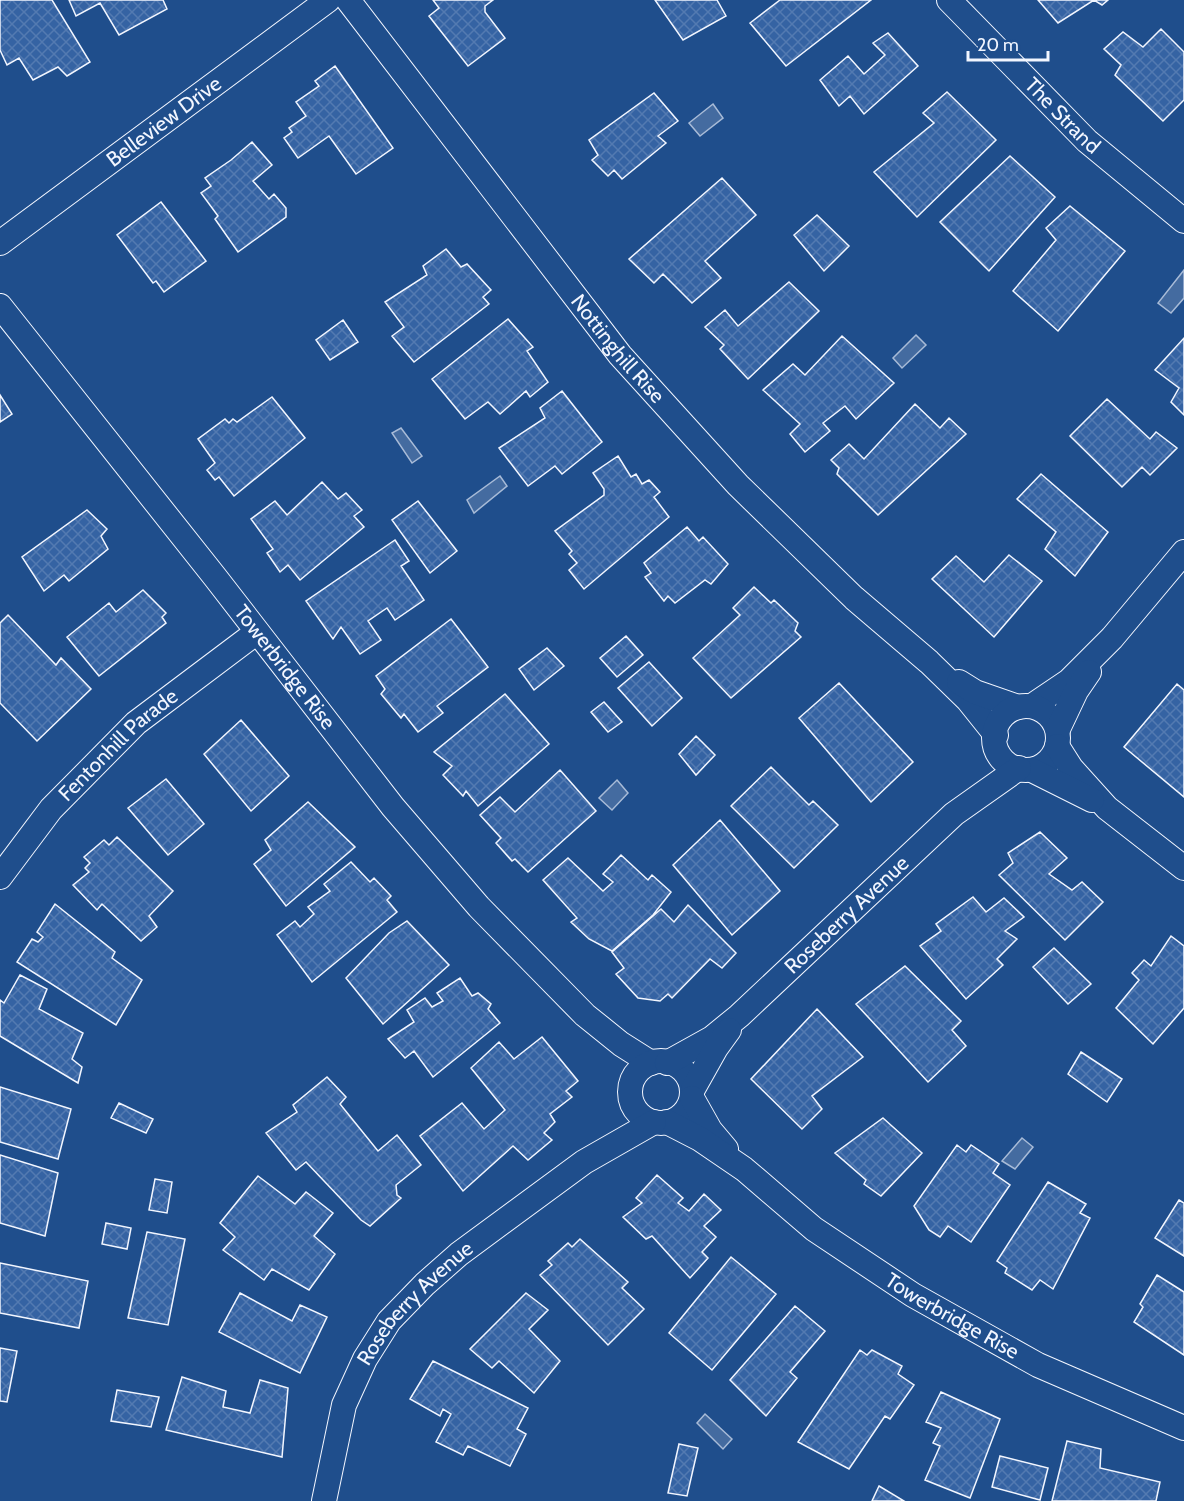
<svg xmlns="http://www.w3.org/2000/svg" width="1184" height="1501" font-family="Cabin,sans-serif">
<defs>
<pattern id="building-cross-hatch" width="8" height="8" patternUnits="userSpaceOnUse" patternTransform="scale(1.5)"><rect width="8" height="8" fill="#3563a3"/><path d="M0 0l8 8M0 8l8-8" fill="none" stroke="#537ab1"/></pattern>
</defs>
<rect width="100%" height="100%" fill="#1f4e8c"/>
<path fill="#446ba0" stroke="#a8bbd7" stroke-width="1.5" d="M 713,104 L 723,118 L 700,136 L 689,123 Z
M 1184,270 L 1184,298 L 1171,313 L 1158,303 Z
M 916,335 L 926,345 L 902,368 L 893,358 Z
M 401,428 L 422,456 L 412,463 L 392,433 Z
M 500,476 L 507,486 L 474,513 L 467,500 Z
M 617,780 L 628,793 L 612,810 L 599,798 Z
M 1022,1138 L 1033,1147 L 1015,1169 L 1002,1161 Z
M 705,1414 L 732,1439 L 723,1449 L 697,1423 Z"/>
<path fill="url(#building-cross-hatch)" stroke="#f2f6ff" stroke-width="1.5" d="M 0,0 L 52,0 L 90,62 L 67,76 L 58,67 L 33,80 L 19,58 L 7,65 L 0,50 Z
M 69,0 L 163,0 L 167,9 L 119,35 L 100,3 L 76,16 Z
M 433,0 L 493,0 L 485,6 L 485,12 L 505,38 L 468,66 L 429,16 L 439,8 Z
M 655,0 L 717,0 L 726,16 L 683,40 Z
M 780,0 L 871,0 L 786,66 L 750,23 Z
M 1038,0 L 1108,0 L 1102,5 L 1094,0 L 1058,23 Z
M 1161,29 L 1184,52 L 1184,100 L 1163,121 L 1115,75 L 1121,65 L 1104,49 L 1123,32 L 1143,47 Z
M 888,33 L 918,66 L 864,114 L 850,96 L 839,106 L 820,80 L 848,56 L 864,74 L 885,55 L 873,43 Z
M 335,66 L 393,148 L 356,174 L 329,136 L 298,158 L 284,138 L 292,132 L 289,128 L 306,116 L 296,102 L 319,86 L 315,81 Z
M 947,92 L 996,140 L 917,217 L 874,172 L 934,123 L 923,113 Z
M 654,93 L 678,121 L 658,136 L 666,143 L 622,179 L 614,170 L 608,176 L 592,160 L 598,155 L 589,140 Z
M 252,142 L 272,165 L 253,181 L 269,199 L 274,194 L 286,208 L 286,217 L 238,252 L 215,219 L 218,216 L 201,193 L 211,186 L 205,178 L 231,160 Z
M 1010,156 L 1055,197 L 989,271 L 940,222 Z
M 722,178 L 756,215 L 705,261 L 721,278 L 692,303 L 663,274 L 654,283 L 629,259 Z
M 161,202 L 206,261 L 164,292 L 156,281 L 153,283 L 117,235 Z
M 1070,206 L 1125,251 L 1058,331 L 1013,291 L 1056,240 L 1046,228 Z
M 817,215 L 849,246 L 824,271 L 794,235 Z
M 446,249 L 461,267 L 467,264 L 491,290 L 483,297 L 489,304 L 414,362 L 392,336 L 404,327 L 385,302 L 427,275 L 423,266 Z
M 789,282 L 819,311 L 748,379 L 720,349 L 724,345 L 705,327 L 725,310 L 738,326 Z
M 508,319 L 533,347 L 527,351 L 548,382 L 530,397 L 526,391 L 500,414 L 488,402 L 465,419 L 432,379 Z
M 343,320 L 358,342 L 330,360 L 316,340 Z
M 842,336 L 894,383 L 856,419 L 845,406 L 823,423 L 830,431 L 805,452 L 790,434 L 800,424 L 763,390 L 793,364 L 805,375 Z
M 1184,338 L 1184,415 L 1171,402 L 1179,388 L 1155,370 Z
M 562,391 L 602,442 L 562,474 L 555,466 L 528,486 L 499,448 L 545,418 L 540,408 Z
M 0,395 L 12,414 L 0,422 Z
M 272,397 L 305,438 L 234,496 L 219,477 L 215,480 L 207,470 L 215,463 L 198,439 L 225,419 L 229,423 L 233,419 L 237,422 Z
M 1107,399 L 1150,439 L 1156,432 L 1177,448 L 1150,475 L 1142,467 L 1122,487 L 1070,436 Z
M 915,404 L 940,428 L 949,418 L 966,434 L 878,515 L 837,474 L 839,468 L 831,460 L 849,444 L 864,459 Z
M 618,456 L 631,477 L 636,474 L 642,484 L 649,480 L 660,492 L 654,497 L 669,517 L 584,589 L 569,570 L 577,563 L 569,554 L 572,551 L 555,531 L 604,495 L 604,489 L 593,473 Z
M 1041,474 L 1108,532 L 1075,576 L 1045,549 L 1056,532 L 1017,499 Z
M 322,482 L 338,499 L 346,493 L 362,510 L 354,516 L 364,527 L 300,580 L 288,565 L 280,572 L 267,553 L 273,549 L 251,519 L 275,501 L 287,515 Z
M 418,501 L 457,551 L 430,573 L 392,520 Z
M 87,510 L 107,529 L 101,536 L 108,549 L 69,581 L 64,575 L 44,591 L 22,557 Z
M 687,527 L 699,541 L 703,537 L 728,564 L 711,584 L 705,580 L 675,603 L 668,596 L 664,601 L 645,577 L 651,573 L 644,563 Z
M 395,540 L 409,561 L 401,566 L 424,600 L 395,620 L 387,608 L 368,621 L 381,640 L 360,654 L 341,627 L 333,639 L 306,601 Z
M 1009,555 L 1042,581 L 994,637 L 932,579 L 956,556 L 984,582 Z
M 754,587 L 771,603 L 774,600 L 798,623 L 795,631 L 801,637 L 731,698 L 693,658 L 740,615 L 733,608 Z
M 143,590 L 166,613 L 162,617 L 166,623 L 99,676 L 67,637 L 109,603 L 116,612 Z
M 8,615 L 56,665 L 61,658 L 91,689 L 37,741 L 0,703 L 0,623 Z
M 451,619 L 488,667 L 437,706 L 443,713 L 418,732 L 404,714 L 401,718 L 381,694 L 385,689 L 376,676 Z
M 626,636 L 643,655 L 617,677 L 600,658 Z
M 547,648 L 564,666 L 534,690 L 519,669 Z
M 649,662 L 682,698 L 652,726 L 618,688 Z
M 839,683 L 913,762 L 871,802 L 799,718 Z
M 1177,684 L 1184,690 L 1184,797 L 1124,747 Z
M 505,694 L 549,744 L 478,806 L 466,791 L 463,796 L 443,775 L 452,766 L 434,752 Z
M 604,702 L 622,722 L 608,732 L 591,712 Z
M 241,720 L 289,776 L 251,811 L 204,754 Z
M 696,736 L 715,755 L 696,775 L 679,754 Z
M 771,767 L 809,805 L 813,801 L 838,825 L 794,868 L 731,806 Z
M 560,770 L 596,811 L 528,872 L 515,859 L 512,861 L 496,843 L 501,838 L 480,815 L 500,797 L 515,812 Z
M 166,779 L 204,824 L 168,855 L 128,808 Z
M 308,802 L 355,847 L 286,906 L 254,864 L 271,850 L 265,840 Z
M 720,820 L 780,891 L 732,935 L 673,865 Z
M 1040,832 L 1067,858 L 1049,874 L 1072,890 L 1082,882 L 1103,902 L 1065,940 L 999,875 L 1013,863 L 1008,853 Z
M 117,837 L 173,891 L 149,916 L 157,927 L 141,941 L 102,904 L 97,910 L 73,885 L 89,872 L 85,868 L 90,863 L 84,857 L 104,840 L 109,845 Z
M 621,855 L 648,880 L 652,875 L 671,892 L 653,915 L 612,951 L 589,939 L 571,922 L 577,918 L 543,880 L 568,858 L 603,891 L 613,882 L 603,874 Z
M 351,862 L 370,882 L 374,878 L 391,896 L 387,900 L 397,912 L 312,982 L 277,935 L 295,921 L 300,927 L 314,914 L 308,907 L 330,891 L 324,884 Z
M 973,897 L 986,912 L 1004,898 L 1024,917 L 1005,931 L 1017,939 L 997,959 L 1003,965 L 966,999 L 920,946 L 941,931 L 936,924 Z
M 55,904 L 115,952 L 112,958 L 142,980 L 116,1025 L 17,962 L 32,939 L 38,942 L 43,937 L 37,932 Z
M 688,905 L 736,953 L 722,968 L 710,959 L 672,998 L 668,994 L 660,1001 L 638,998 L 616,974 L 624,968 L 612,952 L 661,909 L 674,922 Z
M 407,921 L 449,965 L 383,1024 L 346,978 L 389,933 Z
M 1171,936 L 1184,946 L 1184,1008 L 1153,1044 L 1116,1008 L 1139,980 L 1132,973 L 1144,960 L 1151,966 Z
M 1054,948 L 1091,984 L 1068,1004 L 1033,967 Z
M 905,966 L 961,1021 L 952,1030 L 966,1046 L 928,1082 L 856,1004 Z
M 20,975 L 47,989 L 39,1009 L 83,1033 L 72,1059 L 82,1067 L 78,1083 L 0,1036 L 0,1000 L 4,1003 Z
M 460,978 L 472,996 L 478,993 L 491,1004 L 488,1009 L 500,1023 L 433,1077 L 414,1051 L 405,1058 L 388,1039 L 414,1022 L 407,1010 L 425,998 L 432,1007 L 443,1001 L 437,993 Z
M 817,1009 L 863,1057 L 812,1096 L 822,1109 L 802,1129 L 751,1079 Z
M 542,1037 L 578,1081 L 566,1091 L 572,1097 L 550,1114 L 555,1122 L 544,1133 L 552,1140 L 528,1160 L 513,1146 L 463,1191 L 420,1136 L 462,1103 L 484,1129 L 505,1110 L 471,1068 L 499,1042 L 514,1059 Z
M 1081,1052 L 1122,1079 L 1107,1102 L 1068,1074 Z
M 327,1077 L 346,1097 L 340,1104 L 378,1151 L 397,1135 L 421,1165 L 396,1185 L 397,1195 L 401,1198 L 370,1226 L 361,1220 L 306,1162 L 296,1170 L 266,1133 L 297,1112 L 293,1105 Z
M 0,1087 L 71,1109 L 58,1159 L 0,1142 Z
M 119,1103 L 153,1119 L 146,1133 L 111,1118 Z
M 883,1118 L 922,1153 L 881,1196 L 864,1184 L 866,1180 L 835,1153 Z
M 957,1145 L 966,1152 L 971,1145 L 999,1164 L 993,1173 L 1010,1185 L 971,1242 L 948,1226 L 940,1237 L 929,1230 L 914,1206 Z
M 0,1155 L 58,1173 L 45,1236 L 0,1223 Z
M 657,1175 L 683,1198 L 678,1203 L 689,1211 L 704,1194 L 721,1210 L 704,1226 L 716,1237 L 702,1252 L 708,1258 L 690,1278 L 652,1236 L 646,1239 L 623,1217 L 642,1203 L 636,1198 Z
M 258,1176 L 295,1204 L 306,1192 L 333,1213 L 314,1236 L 335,1254 L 309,1290 L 272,1269 L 264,1280 L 223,1250 L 235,1237 L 220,1223 Z
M 155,1179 L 172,1182 L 167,1213 L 149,1210 Z
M 1048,1182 L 1086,1204 L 1080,1213 L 1090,1218 L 1053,1289 L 1040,1280 L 1032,1290 L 1005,1273 L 1007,1268 L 997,1261 Z
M 1179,1200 L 1184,1203 L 1184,1256 L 1155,1238 Z
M 106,1223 L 131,1228 L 127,1249 L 102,1244 Z
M 147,1232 L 185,1239 L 168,1325 L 128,1318 Z
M 580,1239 L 628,1282 L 622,1288 L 644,1309 L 608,1345 L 540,1275 L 552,1265 L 548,1261 L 568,1243 L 572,1247 Z
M 731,1257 L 776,1294 L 712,1370 L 669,1333 Z
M 0,1263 L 88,1281 L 79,1328 L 0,1313 Z
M 1157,1275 L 1184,1292 L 1184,1355 L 1134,1322 L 1143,1307 L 1140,1304 Z
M 240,1293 L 292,1321 L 300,1305 L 327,1317 L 300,1373 L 219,1332 Z
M 526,1293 L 548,1310 L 529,1329 L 560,1361 L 534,1393 L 499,1361 L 492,1368 L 470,1349 Z
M 795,1306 L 825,1331 L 790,1372 L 797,1378 L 766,1416 L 730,1380 Z
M 0,1348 L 17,1351 L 7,1402 L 0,1401 Z
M 860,1350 L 867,1355 L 872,1350 L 902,1366 L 898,1374 L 914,1385 L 890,1419 L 885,1416 L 849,1469 L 798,1442 Z
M 433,1361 L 528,1408 L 517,1429 L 526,1434 L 510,1466 L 468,1446 L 463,1455 L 436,1442 L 451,1414 L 443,1409 L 440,1416 L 410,1399 Z
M 182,1377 L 226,1391 L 223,1407 L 250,1413 L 260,1380 L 288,1388 L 282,1457 L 166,1430 Z
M 117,1390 L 159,1397 L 151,1427 L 111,1421 Z
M 941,1392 L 1000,1419 L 970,1498 L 925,1480 L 940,1446 L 933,1443 L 941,1428 L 926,1422 Z
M 1067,1441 L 1101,1449 L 1100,1468 L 1160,1482 L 1156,1501 L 1052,1501 Z
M 679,1444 L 698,1448 L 687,1496 L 668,1493 Z
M 1000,1456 L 1048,1468 L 1040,1500 L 992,1487 Z
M 879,1486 L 904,1501 L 872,1501 Z"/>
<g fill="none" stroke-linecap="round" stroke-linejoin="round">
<defs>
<g id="minor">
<path id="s1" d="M 348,0 L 620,355 L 738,485 L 854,598 L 929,662 L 968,700 L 996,735"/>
<path id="s2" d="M 949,0 L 1087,141 L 1184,221"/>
<path id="s3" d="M 0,243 L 328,0"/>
<path id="s4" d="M 0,306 L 215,577 L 393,807 L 479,907 L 585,1015 L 621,1044 L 651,1063"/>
<path d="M 959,682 L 975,692 L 1018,707"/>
<path d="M 1032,706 L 1069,681 L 1112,638 L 1184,552"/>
<circle cx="1026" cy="738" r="32"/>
<path d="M 1058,729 L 1076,691 L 1089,672"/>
<path d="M 1057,746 L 1071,768 L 1107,808 L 1184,868"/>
<path d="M 1032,770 L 1092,800"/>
<path id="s5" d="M 0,877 L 51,809 L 136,723 L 257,632"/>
<circle cx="661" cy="1092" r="31"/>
<path id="s6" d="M 667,1063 L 712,1038 L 739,1016 L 954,814 L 1019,768"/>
<path d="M 693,1089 L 716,1048 L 729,1030"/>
<path d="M 692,1098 L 710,1130 L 726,1149"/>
<path id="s7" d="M 667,1122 L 700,1139 L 744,1169 L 814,1229 L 913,1295 L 1038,1365 L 1184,1428"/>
<path id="s8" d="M 324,1501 L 344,1405 L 365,1359 L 389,1321 L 425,1284 L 459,1254 L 584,1162 L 654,1122"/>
</g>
</defs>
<use href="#minor" stroke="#f2f6ff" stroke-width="26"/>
<use href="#minor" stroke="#1f4e8c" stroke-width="24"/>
</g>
<g text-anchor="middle" stroke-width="4.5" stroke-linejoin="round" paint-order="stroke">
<g font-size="21" fill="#f2f6ff" stroke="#1f4e8c">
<text dy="7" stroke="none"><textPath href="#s2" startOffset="162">The Strand</textPath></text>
<text dy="7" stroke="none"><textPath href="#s3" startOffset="204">Belleview Drive</textPath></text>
<text dy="7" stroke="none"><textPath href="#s1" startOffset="441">Nottinghill Rise</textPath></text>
<text dy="7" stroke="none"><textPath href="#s4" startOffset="460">Towerbridge Rise</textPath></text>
<text dy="7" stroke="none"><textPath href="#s5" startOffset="178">Fentonhill Parade</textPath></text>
<text dy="7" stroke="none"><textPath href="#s6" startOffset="234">Roseberry Avenue</textPath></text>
<text dy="7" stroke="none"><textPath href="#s8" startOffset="224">Roseberry Avenue</textPath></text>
<text dy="7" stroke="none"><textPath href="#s7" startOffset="346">Towerbridge Rise</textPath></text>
</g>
</g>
<path d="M968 51v9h80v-9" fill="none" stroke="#f2f6ff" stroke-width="3"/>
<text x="977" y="51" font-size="18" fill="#f2f6ff" stroke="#1f4e8c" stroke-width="4.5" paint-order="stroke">20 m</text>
</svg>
